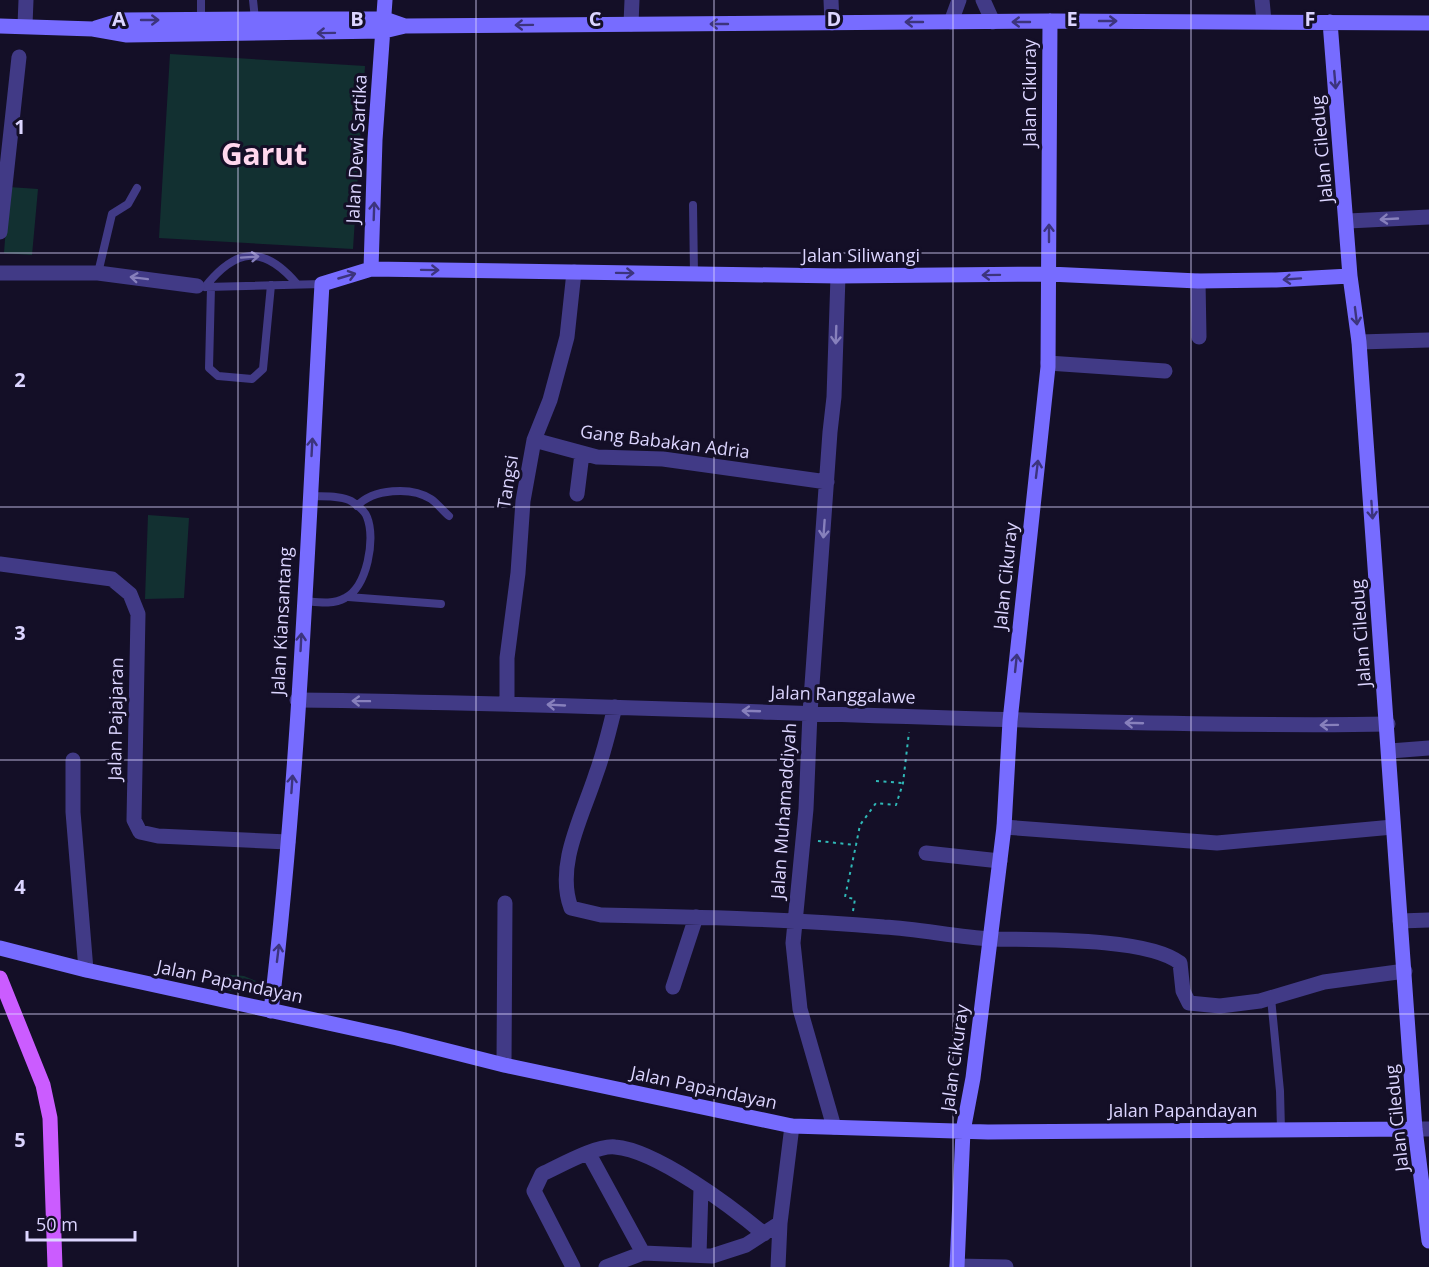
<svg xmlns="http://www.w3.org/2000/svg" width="1429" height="1267" font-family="'Open Sans',sans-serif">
<rect width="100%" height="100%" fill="#140f27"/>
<path fill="#123031" d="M 170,54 L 365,66 L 353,249 L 159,238 Z
M 9,187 L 38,189 L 32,255 L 4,253 Z
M 148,515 L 189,518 L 184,598 L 145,599 Z
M 222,974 L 244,976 L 261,983 C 248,999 236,992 218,988 Z"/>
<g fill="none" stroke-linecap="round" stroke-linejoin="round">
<path stroke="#2fb9b8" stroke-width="2" stroke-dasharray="3 4.5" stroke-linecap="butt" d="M 876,781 L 903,783
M 818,841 L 856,845 L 860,825 L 876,803 L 896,805 L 903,783 L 909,732
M 853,911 L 855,899 L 845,897 L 856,845"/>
<path stroke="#413a86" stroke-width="8" d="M 253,0 L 255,19
M 201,21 L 201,0
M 693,205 L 694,274
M 98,273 L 112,214 L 128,204 L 137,188
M 205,287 C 236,248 263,244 297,284
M 206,287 L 322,284
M 211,287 L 209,368 L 218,376 L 252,379 L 263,369 L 271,285
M 357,506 C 373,489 411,486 431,499 C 437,503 443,511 449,516
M 348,597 L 441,604
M 304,601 C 317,602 333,605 345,598 C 367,587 376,539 367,517 C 365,511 356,504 351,501 C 341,495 321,497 309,496
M 1271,998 L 1280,1091 L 1281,1130"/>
<path stroke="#413a86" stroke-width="15" d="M 831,0 L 832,23
M 983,0 L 993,22
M 1262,0 L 1264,21
M 951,22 L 959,0
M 631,24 L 632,0
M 25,25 L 26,0
M 1348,221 L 1429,217
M 0,232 L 19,57
M 0,273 L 98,273 L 197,286
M 1198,281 L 1199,337
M 1359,342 L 1429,340
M 1048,363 L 1165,371
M 534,440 L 597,457 L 663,459 L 827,482
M 577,494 L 582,454
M 0,564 L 112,579 L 130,594 L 138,614 L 134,820 L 140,832 L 158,836 L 288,842
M 297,700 C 566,703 834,716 1103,722 C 1198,724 1292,726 1388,724
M 507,702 L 507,658 L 518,573 L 523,501 L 534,440 L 550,400 L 567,337 L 574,272
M 615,707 C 609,730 604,753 596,774 C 583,815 555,865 571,908 L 601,915 C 695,917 790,919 884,927 C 920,929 956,937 992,939 C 1036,940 1147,937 1180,963 L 1183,991 L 1189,1003 L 1220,1006 L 1260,1001 L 1324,982 L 1405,971
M 1390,751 L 1429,748
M 73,760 L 73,812 L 86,970
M 1004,827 L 1217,843 L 1393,827
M 926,853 L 1000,861
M 1400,921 L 1429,920
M 673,987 L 696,917
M 504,1065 L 505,903
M 834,1127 L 800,1009 L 793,943 L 806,809 L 810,713 L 830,432 L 834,397 L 838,276
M 1415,1129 L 1429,1129
M 589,1154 L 643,1253
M 699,1255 L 701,1188
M 957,1266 L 1006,1267
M 573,1267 L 534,1191 L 542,1174 C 560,1166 596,1145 615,1147 C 656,1150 732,1207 764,1234
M 606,1267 L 643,1253 L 712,1256 L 746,1245 L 780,1223
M 778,1267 L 780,1223 L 792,1126"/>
<path stroke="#776cff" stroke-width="15" d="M 1330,22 L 1350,276 L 1359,342 L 1415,1129 L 1429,1241
M 0,26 L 93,29 L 127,35 L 384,31 L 405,26 L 1050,21 L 1429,23
M 96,28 L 122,20 L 255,19 L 385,19 L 405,26
M 371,269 L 375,140 L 385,0
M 0,948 L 86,970 L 397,1038 L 504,1065 L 792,1126 L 988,1132 L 1415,1129
M 271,1011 C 300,770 308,526 322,284 L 371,269 L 838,276 L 1049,274 L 1198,281 L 1276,280 L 1350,276
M 957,1267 L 963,1131 L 973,1078 L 1004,827 L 1010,721 L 1048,367 L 1050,21"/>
<path stroke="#cb5cff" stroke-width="15" d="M 0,978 L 43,1085 L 50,1118 L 55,1267"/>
</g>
<defs><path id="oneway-shaft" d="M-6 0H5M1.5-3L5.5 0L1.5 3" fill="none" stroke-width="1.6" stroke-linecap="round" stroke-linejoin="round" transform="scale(1.5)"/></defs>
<g stroke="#3c347d">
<use href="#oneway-shaft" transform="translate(150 20)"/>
<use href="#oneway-shaft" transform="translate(1108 21)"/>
<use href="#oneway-shaft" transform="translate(914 22) rotate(180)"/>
<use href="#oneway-shaft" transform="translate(1021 22) rotate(180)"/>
<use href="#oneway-shaft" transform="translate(719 24) rotate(180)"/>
<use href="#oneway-shaft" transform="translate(524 25) rotate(179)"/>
<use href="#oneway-shaft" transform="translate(326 33) rotate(179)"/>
<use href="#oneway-shaft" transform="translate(1335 80) rotate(85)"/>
<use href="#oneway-shaft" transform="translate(374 211) rotate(-88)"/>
<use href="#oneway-shaft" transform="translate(1049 233) rotate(-90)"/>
<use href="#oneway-shaft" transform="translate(430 270) rotate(1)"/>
<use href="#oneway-shaft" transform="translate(625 273) rotate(1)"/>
<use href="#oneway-shaft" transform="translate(991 275) rotate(179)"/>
<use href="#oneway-shaft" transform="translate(347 276) rotate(-16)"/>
<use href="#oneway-shaft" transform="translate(1292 279) rotate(176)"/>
<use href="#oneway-shaft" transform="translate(1356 316) rotate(83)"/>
<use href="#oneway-shaft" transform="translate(312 447) rotate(-87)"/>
<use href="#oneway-shaft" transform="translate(1037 469) rotate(-83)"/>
<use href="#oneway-shaft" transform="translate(1372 510) rotate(86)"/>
<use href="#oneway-shaft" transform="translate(301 642) rotate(-87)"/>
<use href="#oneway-shaft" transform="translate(1016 663) rotate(-84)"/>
<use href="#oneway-shaft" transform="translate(292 784) rotate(-86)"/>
<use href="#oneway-shaft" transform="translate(278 953) rotate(-83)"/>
</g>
<g stroke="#8780bc">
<use href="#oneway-shaft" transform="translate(1389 219) rotate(177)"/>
<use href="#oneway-shaft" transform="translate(250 257) rotate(-4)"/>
<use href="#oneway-shaft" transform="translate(139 278) rotate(-173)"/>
<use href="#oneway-shaft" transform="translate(836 335) rotate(92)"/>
<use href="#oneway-shaft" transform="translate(824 529) rotate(94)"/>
<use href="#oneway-shaft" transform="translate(361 701) rotate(-179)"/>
<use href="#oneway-shaft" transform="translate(556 705) rotate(-177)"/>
<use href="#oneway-shaft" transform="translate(751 711) rotate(-178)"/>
<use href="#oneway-shaft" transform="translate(1134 723) rotate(-178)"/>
<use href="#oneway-shaft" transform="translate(1329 725) rotate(179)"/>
</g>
<path fill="none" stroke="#dcd5ff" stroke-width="1.5" stroke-opacity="0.55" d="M 238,0 L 238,1267M 476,0 L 476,1267M 714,0 L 714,1267M 953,0 L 953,1267M 1191,0 L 1191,1267M 0,253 L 1429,253M 0,507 L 1429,507M 0,760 L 1429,760M 0,1014 L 1429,1014"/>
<g text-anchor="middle" stroke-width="6" stroke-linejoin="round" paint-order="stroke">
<g font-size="18" fill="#dcd5ff" stroke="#140f27">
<text transform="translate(1030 93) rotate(-90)" y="6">Jalan Cikuray</text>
<text transform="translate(357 149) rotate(-87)" y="6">Jalan Dewi Sartika</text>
<text transform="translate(1322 149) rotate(-95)" y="6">Jalan Ciledug</text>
<text x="861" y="262">Jalan Siliwangi</text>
<text transform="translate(665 442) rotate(7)" y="6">Gang Babakan Adria</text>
<text transform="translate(508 482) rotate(-81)" y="6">Tangsi</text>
<text transform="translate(1006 576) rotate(-84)" y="6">Jalan Cikuray</text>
<text transform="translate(282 621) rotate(-87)" y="6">Jalan Kiansantang</text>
<text transform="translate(1361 633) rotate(-94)" y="6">Jalan Ciledug</text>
<text transform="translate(843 695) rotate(2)" y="6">Jalan Ranggalawe</text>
<text transform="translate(116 719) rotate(-89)" y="6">Jalan Pajajaran</text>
<text transform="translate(784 811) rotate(-86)" y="6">Jalan Muhamaddiyah</text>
<text transform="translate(230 982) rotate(12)" y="6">Jalan Papandayan</text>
<text transform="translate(955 1058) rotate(-82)" y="6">Jalan Cikuray</text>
<text transform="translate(704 1088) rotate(12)" y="6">Jalan Papandayan</text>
<text x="1183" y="1117">Jalan Papandayan</text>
<text transform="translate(1397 1118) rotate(-96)" y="6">Jalan Ciledug</text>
</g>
<g font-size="30" font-weight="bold" fill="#ffd7ee" stroke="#140f27">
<text x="264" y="165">Garut</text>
</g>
</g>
<g font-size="20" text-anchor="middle" font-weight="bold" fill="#dcd5ff" stroke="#140f27" stroke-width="6" stroke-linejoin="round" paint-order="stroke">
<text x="119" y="26">A</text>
<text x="357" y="26">B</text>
<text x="595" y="26">C</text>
<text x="834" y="26">D</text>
<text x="1072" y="26">E</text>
<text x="1310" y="26">F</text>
<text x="20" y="134">1</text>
<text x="20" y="387">2</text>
<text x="20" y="640">3</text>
<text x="20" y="894">4</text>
<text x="20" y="1147">5</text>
</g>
<path d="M27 1231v9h108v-9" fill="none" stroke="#dcd5ff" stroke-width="3"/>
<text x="36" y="1231" font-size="18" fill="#dcd5ff" stroke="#140f27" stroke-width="4.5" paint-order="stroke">50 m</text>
</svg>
